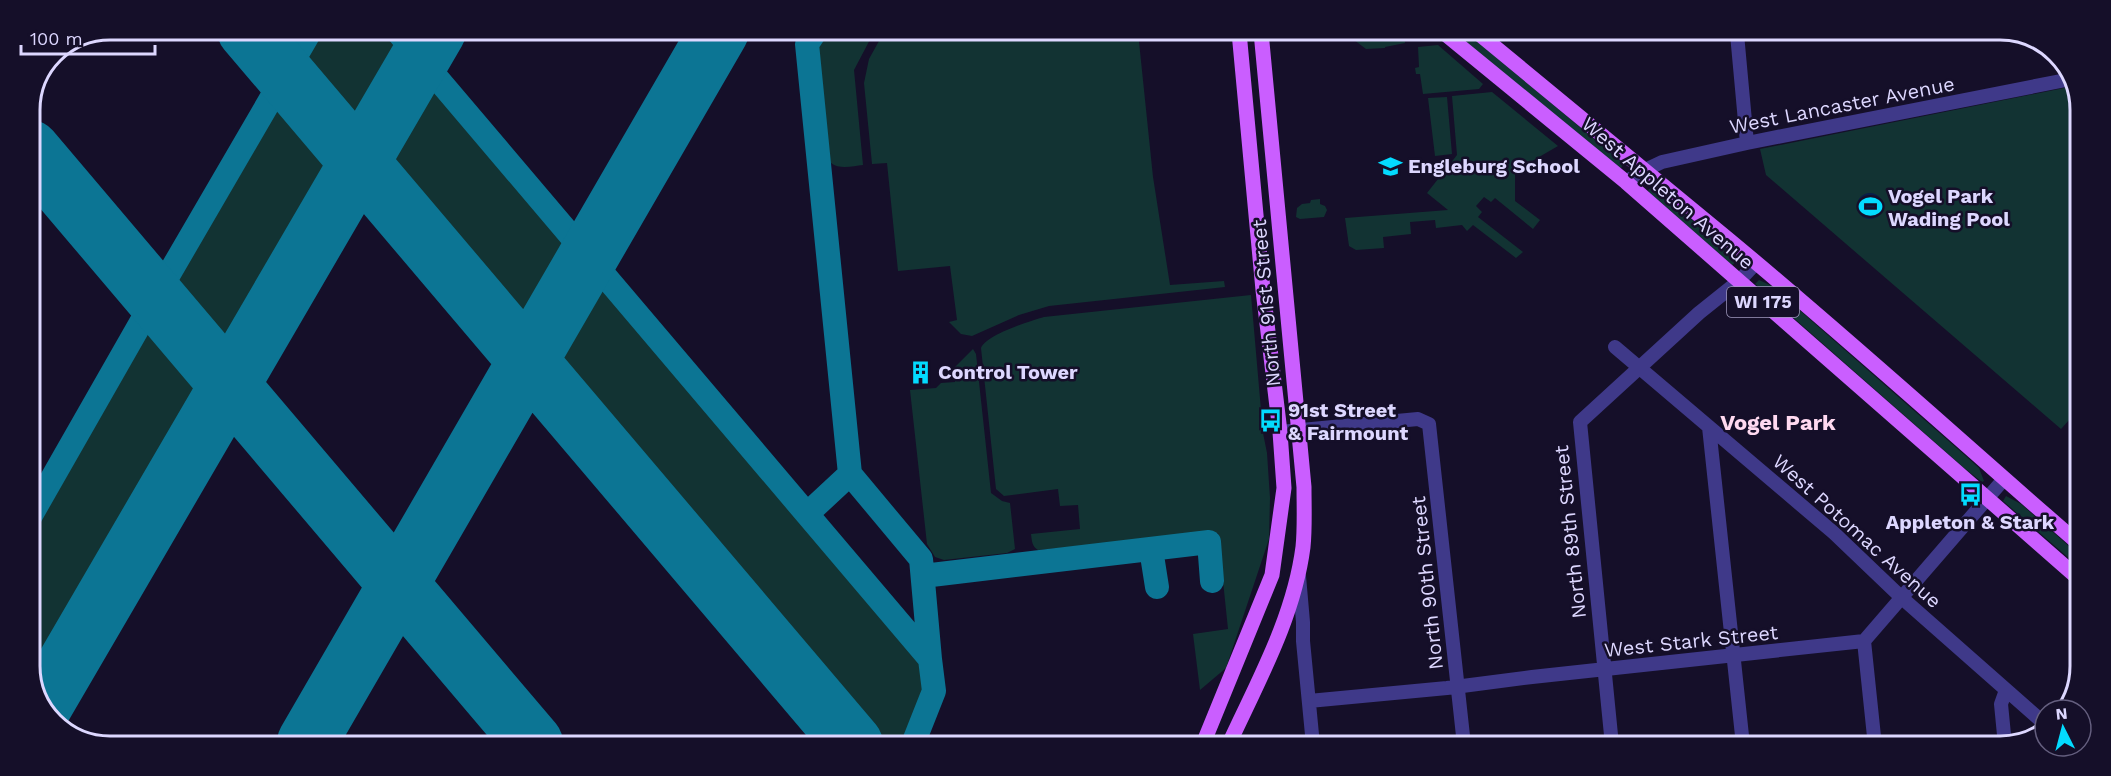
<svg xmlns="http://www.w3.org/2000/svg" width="2111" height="776" font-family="'Work Sans',sans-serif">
<rect width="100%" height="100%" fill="#150f29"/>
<path fill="#123333" d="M 321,30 L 385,31 C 407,55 395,70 381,94 C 374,106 369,116 358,125 L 346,120 L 305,75 L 306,57 Z
M 823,32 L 874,32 L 854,70 L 863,165 C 853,166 840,170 831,163 C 821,154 815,65 817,49 C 818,42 821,37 823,32 Z
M 884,32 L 1138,32 L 1153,177 L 1170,285 L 1224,281 L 1225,287 L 1049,306 L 1019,315 L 972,336 L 961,334 L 949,322 L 957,320 L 950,266 L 898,271 L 887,163 L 872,164 L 864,83 L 869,59 Z
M 1345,33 L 1404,33 L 1405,43 L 1385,47 L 1385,48 L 1366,49 Z
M 1453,33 L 1467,33 L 1624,164 L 1621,168 L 1614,166 Z
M 1438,45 L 1483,84 L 1479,89 L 1423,94 L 1420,74 L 1416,74 L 1415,68 L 1419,67 L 1418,47 Z
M 2074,86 L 2081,104 L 2079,409 L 2061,429 L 1766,175 L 1760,149 Z
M 432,88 L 560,236 C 564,244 568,251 567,259 C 564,273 540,312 530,322 L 517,321 L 512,316 L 388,170 L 385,156 L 391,139 L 417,94 L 425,89 Z
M 1492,92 L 1558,146 L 1515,171 L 1515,201 L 1540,220 L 1533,229 L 1495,198 L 1491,202 L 1484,197 L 1476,206 L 1482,212 L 1478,217 L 1523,252 L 1516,258 L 1473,225 L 1467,231 L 1462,225 L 1436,228 L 1435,220 L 1410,222 L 1411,234 L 1383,237 L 1384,248 L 1356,250 L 1349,246 L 1345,218 L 1448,210 L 1427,193 L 1457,155 L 1452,96 Z
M 1447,97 L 1452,154 L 1435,156 L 1428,98 Z
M 287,103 L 331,152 L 335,159 L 333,176 L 237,342 L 233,347 L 221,349 L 213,344 L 178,303 L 174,295 L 176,279 L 266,123 L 278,105 Z
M 1652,187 L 1726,248 L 1733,255 L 1736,262 L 1732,265 L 1650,197 L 1648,190 Z
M 1320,199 L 1320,204 L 1325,206 L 1327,210 L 1324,217 L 1300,219 L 1296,217 L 1297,208 L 1302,204 L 1310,203 L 1311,200 Z
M 1759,280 L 1772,286 L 1968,458 L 1979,468 L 1984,481 L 1982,482 L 1963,467 L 1755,284 Z
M 592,286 L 602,288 L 613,298 L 915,653 C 933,691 918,709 902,744 L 875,744 L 558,371 L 552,356 L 554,345 L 586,291 Z
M 1251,295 L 1263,433 L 1267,453 L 1270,498 L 1269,539 L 1226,668 L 1200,690 L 1193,634 L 1228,629 L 1223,581 L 1221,580 L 1217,550 L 1220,548 L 1218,533 L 1038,550 C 1032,546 1032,542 1031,534 L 1080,529 L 1078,505 L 1060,506 L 1058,489 L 1004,496 L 996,489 L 981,348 C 986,335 1030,321 1044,317 Z
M 157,327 L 198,373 L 204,388 L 204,396 L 36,687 L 30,672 L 30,529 L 141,339 L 146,331 Z
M 973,349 L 976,354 L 991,493 L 1002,501 L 1010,503 L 1015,549 L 1007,553 L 944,560 L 935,557 L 927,544 L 910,390 L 936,388 L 941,383 L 955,382 L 954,368 Z
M 2006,496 L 2021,504 L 2078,554 L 2078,566 L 2003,501 Z"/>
<path fill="#091d48" d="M1857 206a13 13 0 1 1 26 0a13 13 0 1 1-26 0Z"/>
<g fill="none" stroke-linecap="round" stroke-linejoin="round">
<path stroke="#0c7594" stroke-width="24" d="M 397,31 L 930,659 L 934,691 L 913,744
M 815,32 L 807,44 L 850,474 L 921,559 L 930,659
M 527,362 L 589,256
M 807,514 L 850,474
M 30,517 L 155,298 L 311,30
M 1151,549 L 1157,587
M 923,576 L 1209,542 L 1212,581"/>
<path stroke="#0c7594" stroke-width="60" d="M 247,30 L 853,744
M 30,150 L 533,743
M 43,705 L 436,31
M 307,742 L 719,31"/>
<path stroke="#3f3989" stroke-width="14" d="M 1737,34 L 1747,143
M 1626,182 L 1643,171 L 1662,162 L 1747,143 L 2071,79
M 1615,347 L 1834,533 L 1902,598 L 2045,724
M 1709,427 L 1743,745
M 1280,432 L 1418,419 L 1429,424 L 1464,745
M 1299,576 L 1303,622 L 1303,641 L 1313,745
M 1864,641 L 1875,746
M 1309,701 L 1447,688 L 1532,677 L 1864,641 L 2004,479
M 1612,745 L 1580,422 L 1699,313 L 1739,281 L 1756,263
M 2005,745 L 2001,704 L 2006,690"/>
<path stroke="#ca5eff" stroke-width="15" d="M 1444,33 L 1626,182 L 2078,578
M 1478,33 C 1558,99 1638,164 1717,230 C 1840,331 1958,439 2078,543
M 1203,744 L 1272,575 L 1284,488 L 1280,432 L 1263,290 L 1239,32
M 1229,744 C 1258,681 1294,617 1303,547 C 1305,528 1304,507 1304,487 L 1261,32"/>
</g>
<defs>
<symbol id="school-bare" viewBox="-9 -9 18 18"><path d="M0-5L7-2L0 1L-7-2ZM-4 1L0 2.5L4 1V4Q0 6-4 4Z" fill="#03dbff" stroke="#150f29" stroke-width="2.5" paint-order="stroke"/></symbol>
<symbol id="stadium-bare" viewBox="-9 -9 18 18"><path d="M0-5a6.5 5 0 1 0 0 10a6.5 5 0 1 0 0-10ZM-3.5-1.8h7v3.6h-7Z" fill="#03dbff" stroke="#150f29" stroke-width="2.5" paint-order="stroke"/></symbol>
<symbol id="building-bare" viewBox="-9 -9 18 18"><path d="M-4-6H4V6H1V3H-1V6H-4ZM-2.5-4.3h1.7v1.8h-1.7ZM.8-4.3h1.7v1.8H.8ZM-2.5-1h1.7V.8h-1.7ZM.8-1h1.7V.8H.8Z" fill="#03dbff" stroke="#150f29" stroke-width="2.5" paint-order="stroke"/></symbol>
<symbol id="bus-bare" viewBox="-9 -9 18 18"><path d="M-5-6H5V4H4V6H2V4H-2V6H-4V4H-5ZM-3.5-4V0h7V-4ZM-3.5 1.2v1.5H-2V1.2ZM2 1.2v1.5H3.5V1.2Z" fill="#03dbff" stroke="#150f29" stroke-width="2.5" paint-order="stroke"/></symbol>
</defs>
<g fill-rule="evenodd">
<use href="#school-bare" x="1374" y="150" width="33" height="33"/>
<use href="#stadium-bare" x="1854" y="190" width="33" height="33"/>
<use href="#building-bare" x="904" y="356" width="33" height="33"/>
<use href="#bus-bare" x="1254" y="404" width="33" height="33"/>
<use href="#bus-bare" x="1954" y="478" width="33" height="33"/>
</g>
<g text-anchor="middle" stroke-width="5" stroke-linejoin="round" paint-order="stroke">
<rect fill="#150f29" stroke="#a19bbf" stroke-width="1.5" x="1727" y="287" width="72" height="30" rx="4.5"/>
<g font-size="18" font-weight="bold" fill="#ddd7ff">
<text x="1763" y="308">WI 175</text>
</g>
<g font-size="20" fill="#ddd7ff" stroke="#150f29">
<text transform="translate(1842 105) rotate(-11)" y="7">West Lancaster Avenue</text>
<text transform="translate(1668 193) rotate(41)" y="7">West Appleton Avenue</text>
<text transform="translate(1266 303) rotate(-95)" y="7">North 91st Street</text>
<text transform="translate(1857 531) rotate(42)" y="7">West Potomac Avenue</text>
<text transform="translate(1570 532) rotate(-96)" y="7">North 89th Street</text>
<text transform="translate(1427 583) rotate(-96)" y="7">North 90th Street</text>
<text transform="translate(1691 641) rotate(-6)" y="7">West Stark Street</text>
</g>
<g font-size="20" font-weight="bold" fill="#ddd7ff" stroke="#150f29" text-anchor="start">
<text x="1408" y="173">Engleburg School</text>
<text x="1888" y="203">Vogel Park<tspan x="1888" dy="23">Wading Pool</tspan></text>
<text x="938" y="379">Control Tower</text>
<text x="1288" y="417">91st Street<tspan x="1288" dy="23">&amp; Fairmount</tspan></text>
<text x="1970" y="529" text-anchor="middle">Appleton &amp; Stark</text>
</g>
<g font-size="22" font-weight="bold" fill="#ffd9f0" stroke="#150f29">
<text x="1778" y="430">Vogel Park</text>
</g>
</g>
<path d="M0 0H2111V776H0ZM110 40H2000A70 70 0 0 1 2070 110V666A70 70 0 0 1 2000 736H110A70 70 0 0 1 40 666V110A70 70 0 0 1 110 40Z" fill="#150f29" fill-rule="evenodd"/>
<path fill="none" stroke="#ddd7ff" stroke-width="3" d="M110 40H2000A70 70 0 0 1 2070 110V666A70 70 0 0 1 2000 736H110A70 70 0 0 1 40 666V110A70 70 0 0 1 110 40Z"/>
<g transform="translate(2063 728) rotate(354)"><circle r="28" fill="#150f29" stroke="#655f7f" stroke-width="1.5"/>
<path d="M0-4.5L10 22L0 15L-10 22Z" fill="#03dbff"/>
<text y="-9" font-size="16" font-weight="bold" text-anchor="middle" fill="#ddd7ff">N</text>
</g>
<path d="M21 45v9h134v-9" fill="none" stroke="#ddd7ff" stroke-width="3"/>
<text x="30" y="45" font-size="18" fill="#ddd7ff" stroke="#150f29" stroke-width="4.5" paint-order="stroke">100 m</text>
</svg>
